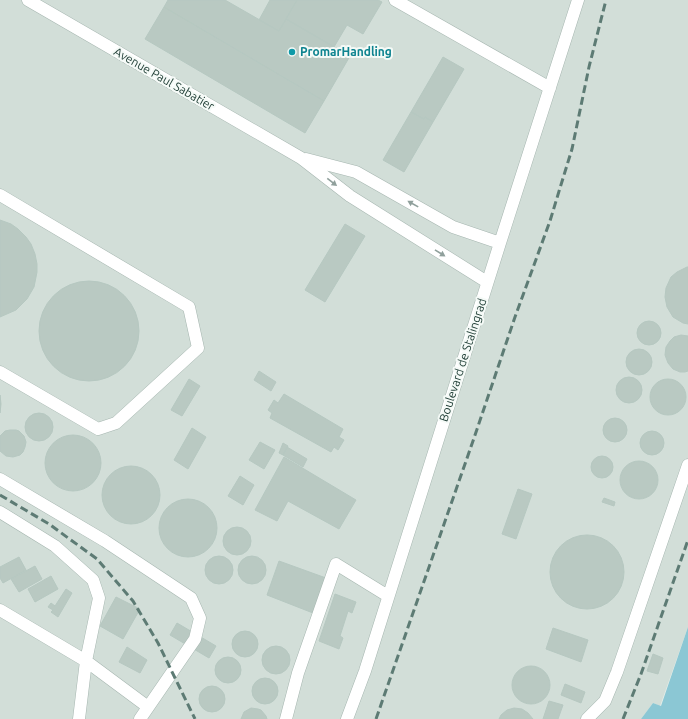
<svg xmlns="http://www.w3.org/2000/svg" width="688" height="719" font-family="Ubuntu,sans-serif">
<rect width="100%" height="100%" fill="#e4eee9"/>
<path fill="#d2ded8" d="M 0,0 L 688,0 L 688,627 L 660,706 L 653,703 L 641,719 L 0,719 Z"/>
<path fill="#8bc7d4" d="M 688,627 L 688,719 L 641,719 L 653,703 L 661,706 Z"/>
<path fill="#b9c9c2" stroke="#b6c8c1" d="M 168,0 L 225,0 L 279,31 L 286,19 L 350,56 L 324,101 L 164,7 Z
M 270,0 L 297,0 L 279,31 L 259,20 Z
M 297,0 L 378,0 L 382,2 L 363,34 L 347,25 L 334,47 L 286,19 Z
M 164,7 L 324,101 L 305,133 L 145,39 Z
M 443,57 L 464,69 L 433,122 L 425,117 L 424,119 L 411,112 Z
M 411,112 L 424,119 L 425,117 L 433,122 L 404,172 L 383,160 Z
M 0,220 L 11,224 L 18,229 L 26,237 L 31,244 L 35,254 L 37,264 L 37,272 L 34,287 L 27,299 L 16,310 L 0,317 Z
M 345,224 L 365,236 L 325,302 L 305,290 Z
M 687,267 L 688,267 L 688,324 L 683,323 L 673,317 L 667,307 L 665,297 L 666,288 L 671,277 L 677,272 Z
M39 331a50 50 0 1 1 100 0a50 50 0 1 1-100 0Z
M637 333a12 12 0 1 1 24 0a12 12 0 1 1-24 0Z
M 681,335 L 688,336 L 688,371 L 685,372 L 680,372 L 673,369 L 668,363 L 665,355 L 666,347 L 670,341 L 674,337 Z
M626 362a13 13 0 1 1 26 0a13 13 0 1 1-26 0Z
M 259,371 L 276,382 L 271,391 L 254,380 Z
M616 390a13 13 0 1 1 26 0a13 13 0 1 1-26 0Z
M650 397a18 18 0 1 1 36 0a18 18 0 1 1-36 0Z
M 189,379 L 200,386 L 182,416 L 171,410 Z
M 284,394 L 343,429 L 339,437 L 344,440 L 338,450 L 334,447 L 331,452 L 270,418 L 272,413 L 268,410 L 274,400 L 278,403 Z
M 0,395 L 1,404 L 0,413 Z
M25 427a14 14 0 1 1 28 0a14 14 0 1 1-28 0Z
M603 430a12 12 0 1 1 24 0a12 12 0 1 1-24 0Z
M 192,428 L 206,437 L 188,469 L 174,460 Z
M 10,430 L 16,430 L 19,431 L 24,436 L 26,442 L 25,447 L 23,452 L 20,455 L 13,457 L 6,456 L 0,451 L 0,436 L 5,431 Z
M640 443a12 12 0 1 1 24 0a12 12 0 1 1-24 0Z
M45 463a28 28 0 1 1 56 0a28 28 0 1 1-56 0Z
M 260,442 L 275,450 L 264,469 L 249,460 Z
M 283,443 L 288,446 L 283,455 L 279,453 Z
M 287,447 L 307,459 L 303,467 L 283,455 Z
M591 467a11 11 0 1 1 22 0a11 11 0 1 1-22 0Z
M 284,457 L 356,500 L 339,529 L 288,501 L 277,521 L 255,510 Z
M620 480a19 19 0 1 1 38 0a19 19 0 1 1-38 0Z
M102 495a29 29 0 1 1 58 0a29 29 0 1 1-58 0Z
M 240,476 L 254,485 L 243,505 L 228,496 Z
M 518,489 L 532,494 L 516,539 L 502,534 Z
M 604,498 L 615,502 L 614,506 L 602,502 Z
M159 528a29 29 0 1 1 58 0a29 29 0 1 1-58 0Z
M223 541a14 14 0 1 1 28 0a14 14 0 1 1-28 0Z
M550 572a37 37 0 1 1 74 0a37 37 0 1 1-74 0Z
M238 570a14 14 0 1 1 28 0a14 14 0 1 1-28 0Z
M205 570a14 14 0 1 1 28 0a14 14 0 1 1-28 0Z
M 19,557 L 26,570 L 3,583 L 0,578 L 0,567 Z
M 279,561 L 326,578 L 313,613 L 267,595 Z
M 35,566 L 42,579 L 19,592 L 11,579 Z
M 51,576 L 58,589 L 35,602 L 28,589 Z
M 66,589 L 72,593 L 58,617 L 51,612 L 53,610 L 48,607 L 51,603 L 55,606 Z
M 335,594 L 356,602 L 352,613 L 348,611 L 340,636 L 343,638 L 339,649 L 319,641 Z
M 116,597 L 140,609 L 123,639 L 100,626 Z
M 177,623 L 216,646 L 209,658 L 170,635 Z
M 553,628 L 588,640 L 581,662 L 546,649 Z
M232 644a13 13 0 1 1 26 0a13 13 0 1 1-26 0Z
M262 660a14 14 0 1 1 28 0a14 14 0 1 1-28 0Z
M 127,647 L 147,660 L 140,673 L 119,662 Z
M 653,654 L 663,658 L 658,674 L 647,671 Z
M215 670a13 13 0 1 1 26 0a13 13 0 1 1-26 0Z
M512 685a19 19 0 1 1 38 0a19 19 0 1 1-38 0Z
M252 691a13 13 0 1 1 26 0a13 13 0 1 1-26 0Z
M 565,684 L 585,692 L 581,703 L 561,695 Z
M199 699a13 13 0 1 1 26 0a13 13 0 1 1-26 0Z
M 549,701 L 563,705 L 558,719 L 543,719 Z
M 251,708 L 258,709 L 261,710 L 266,716 L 267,719 L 241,719 L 244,712 Z
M 514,708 L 522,709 L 528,713 L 533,719 L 499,719 L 501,715 L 507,710 Z"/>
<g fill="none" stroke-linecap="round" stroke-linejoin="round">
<defs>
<path id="minor" d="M 28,0 L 301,158 L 350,196 L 487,282
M 395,0 L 550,88
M 306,159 L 356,172 L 453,227 L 500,243
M 0,195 L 189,307 L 198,348 L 116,423 L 98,429 L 0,372
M 0,479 L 105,541 L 191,598 L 200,618 L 195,639 L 140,719
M 0,512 L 55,546 L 93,580 L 99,598 L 86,661 L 148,707
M 0,610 L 86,661 L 79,719
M 286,719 L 298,673 L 336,564 L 388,596
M 347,719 L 365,671 L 500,243 L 578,0
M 587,719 L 605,701 L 617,672 L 688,465"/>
</defs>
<use href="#minor" stroke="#a6b6b0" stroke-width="13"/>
<use href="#minor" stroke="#fff" stroke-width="12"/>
<path stroke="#5d7b74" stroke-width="3" stroke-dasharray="8 4" stroke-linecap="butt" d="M 0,495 L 49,524 L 97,559 L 133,601 L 158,643 L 195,719
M 376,719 L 473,441 L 515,317 L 550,221 L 560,188 L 572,149 L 589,67 L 606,0
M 623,719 L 641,674 L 688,540"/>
</g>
<defs><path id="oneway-solid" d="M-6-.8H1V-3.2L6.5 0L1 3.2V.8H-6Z"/></defs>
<g fill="#90a09c">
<use href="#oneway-solid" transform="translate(332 182) rotate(38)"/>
<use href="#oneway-solid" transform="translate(413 204) rotate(-151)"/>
<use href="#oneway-solid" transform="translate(440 253) rotate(32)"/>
</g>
<circle fill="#0f9aa8" stroke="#f5faf7" stroke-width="1.5" cx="292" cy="52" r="4"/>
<g text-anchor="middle" stroke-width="4" stroke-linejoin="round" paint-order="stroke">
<g font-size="12" font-weight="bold" fill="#0d838f" stroke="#f5faf7" text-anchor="start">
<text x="300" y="56">PromarHandling</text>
</g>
<g font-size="12" fill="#224038" stroke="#f5faf7">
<text transform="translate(164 79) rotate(30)" y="4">Avenue Paul Sabatier</text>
<text transform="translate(463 360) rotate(-72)" y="4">Boulevard de Stalingrad</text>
</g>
</g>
</svg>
